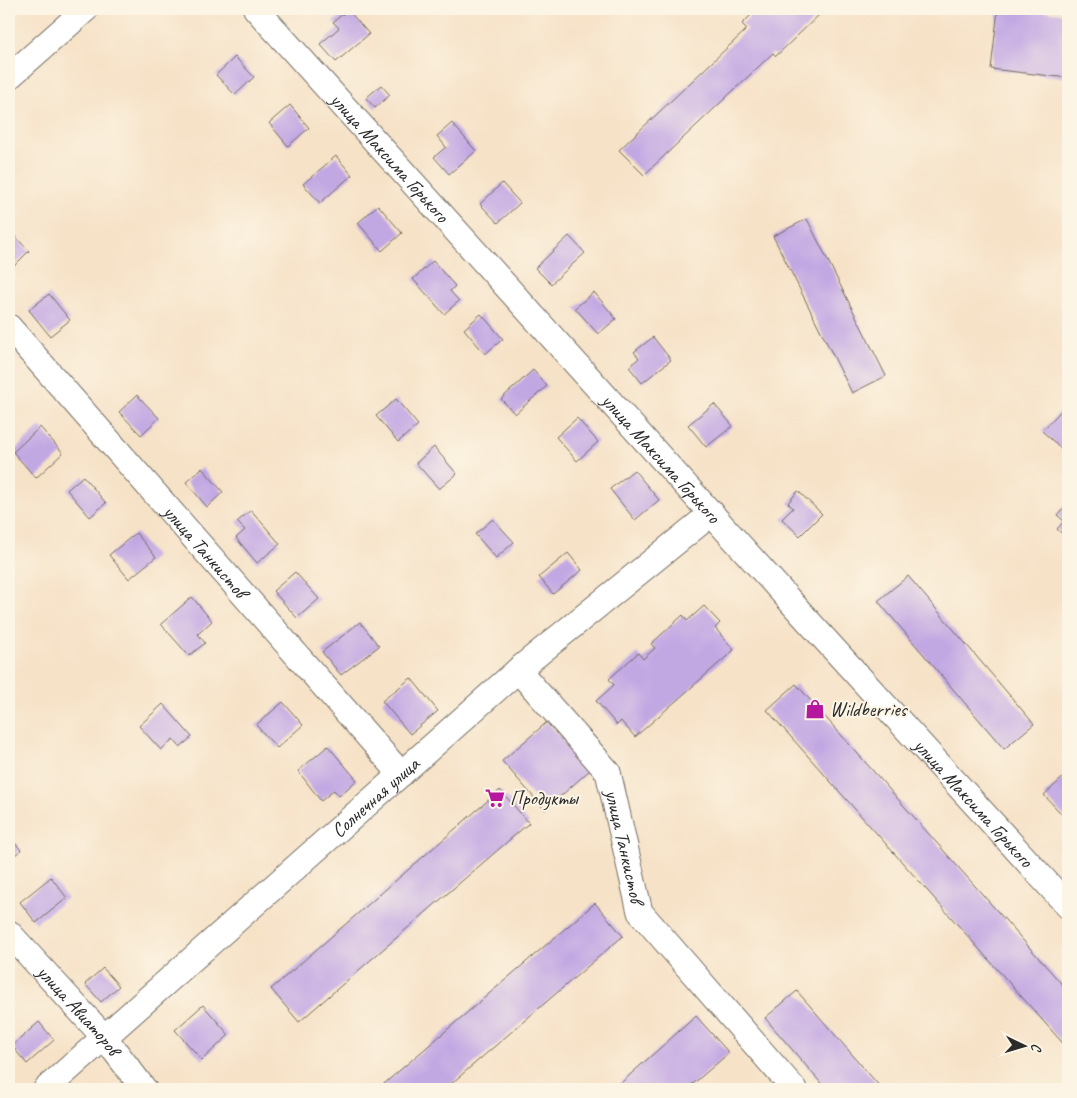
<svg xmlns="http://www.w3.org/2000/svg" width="1077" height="1098" font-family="Caveat,sans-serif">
<rect width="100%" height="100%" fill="#fcf5e5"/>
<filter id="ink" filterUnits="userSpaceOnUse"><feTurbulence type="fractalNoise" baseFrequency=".02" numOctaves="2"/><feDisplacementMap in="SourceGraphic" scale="10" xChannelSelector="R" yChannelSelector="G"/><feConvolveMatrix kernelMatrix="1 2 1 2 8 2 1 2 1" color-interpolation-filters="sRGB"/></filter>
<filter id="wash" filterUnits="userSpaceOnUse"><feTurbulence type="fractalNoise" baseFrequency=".0096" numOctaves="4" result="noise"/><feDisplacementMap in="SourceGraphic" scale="20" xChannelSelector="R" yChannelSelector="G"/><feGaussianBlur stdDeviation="1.12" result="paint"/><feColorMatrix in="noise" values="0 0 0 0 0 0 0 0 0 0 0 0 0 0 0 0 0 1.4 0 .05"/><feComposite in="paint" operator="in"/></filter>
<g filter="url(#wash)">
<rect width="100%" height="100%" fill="#f6e2c7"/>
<g id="blocks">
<path fill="#c2a8e3" d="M 757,9 L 813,9 L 819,15 L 776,56 L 773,53 L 644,175 L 619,150 L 747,29 L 742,24 Z
M 998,9 L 1026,9 L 1068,14 L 1068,78 L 991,69 Z
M 348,10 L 369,34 L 336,62 L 320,44 L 339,28 L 333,22 Z
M 235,57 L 254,77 L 235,95 L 216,75 Z
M 381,85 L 390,95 L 375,108 L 366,98 Z
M 290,105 L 309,128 L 288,146 L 269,123 Z
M 452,123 L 476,151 L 449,174 L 434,157 L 446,147 L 437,136 Z
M 336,156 L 352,175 L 320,203 L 303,184 Z
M 502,183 L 520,203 L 498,223 L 480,204 Z
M 378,205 L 402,233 L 382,251 L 358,223 Z
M 807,219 L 886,376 L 852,393 L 773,236 Z
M 9,230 L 29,251 L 9,271 Z
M 569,236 L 585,253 L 551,284 L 535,268 Z
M 433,261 L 455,286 L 450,291 L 459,301 L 444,314 L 413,279 Z
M 594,292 L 616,319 L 598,334 L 575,308 Z
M 49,294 L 70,320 L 50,336 L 29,310 Z
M 481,314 L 503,339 L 485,354 L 464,329 Z
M 653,337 L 671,360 L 642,383 L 629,367 L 639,358 L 634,352 Z
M 533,370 L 547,386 L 515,414 L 501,399 Z
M 137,395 L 159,418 L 141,435 L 119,412 Z
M 396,399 L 418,425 L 398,442 L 376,416 Z
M 1068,403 L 1068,447 L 1064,451 L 1042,431 Z
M 714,404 L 733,426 L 706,447 L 688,425 Z
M 577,418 L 598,442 L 577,461 L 556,437 Z
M 40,427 L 63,453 L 36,478 L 13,452 Z
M 434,447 L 457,474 L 439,489 L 416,463 Z
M 202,468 L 223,492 L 207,507 L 186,482 Z
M 634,470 L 659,500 L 635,520 L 610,489 Z
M 83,476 L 106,503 L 90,517 L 67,490 Z
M 798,491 L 822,514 L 800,536 L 782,519 L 793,508 L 788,503 Z
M 1068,503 L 1068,539 L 1057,529 L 1064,521 L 1057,515 Z
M 251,510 L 280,544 L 257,563 L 236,538 L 245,530 L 237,522 Z
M 493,519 L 514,542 L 496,558 L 475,534 Z
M 136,533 L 156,557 L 129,579 L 109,555 Z
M 568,553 L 582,570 L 553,594 L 539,577 Z
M 295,572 L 319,599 L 297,618 L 273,591 Z
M 908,576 L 1034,724 L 1004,749 L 878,601 Z
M 192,597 L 212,621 L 198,634 L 205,643 L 189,656 L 161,624 Z
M 704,606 L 720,623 L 715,628 L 734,650 L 635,737 L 621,721 L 617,725 L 596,701 L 614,685 L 609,679 L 638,653 L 643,659 L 655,648 L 651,644 L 683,615 L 687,621 Z
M 360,622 L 379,646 L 341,675 L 322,652 Z
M 411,678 L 438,711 L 410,734 L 382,701 Z
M 796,684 L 1068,991 L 1068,1049 L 767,710 Z
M 283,702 L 303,725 L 277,748 L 256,725 Z
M 163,704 L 192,737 L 180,747 L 173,739 L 161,750 L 139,726 Z
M 547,722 L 590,770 L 545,810 L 502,761 Z
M 328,746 L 357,780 L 339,796 L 334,790 L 321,801 L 298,771 Z
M 1068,773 L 1068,821 L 1044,795 Z
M 500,790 L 529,823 L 299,1022 L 271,989 Z
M 9,836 L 21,850 L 9,860 Z
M 51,877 L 67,898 L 36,923 L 20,902 Z
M 595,903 L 623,936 L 445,1089 L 378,1089 Z
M 103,968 L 119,986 L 101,1002 L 85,984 Z
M 797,991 L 882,1089 L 826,1089 L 765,1018 Z
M 203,1005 L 229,1035 L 202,1060 L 175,1030 Z
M 696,1016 L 729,1053 L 687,1089 L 614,1089 Z
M 39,1022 L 54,1040 L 27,1064 L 12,1046 Z"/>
</g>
</g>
<g filter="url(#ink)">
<use href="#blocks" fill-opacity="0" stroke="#726b62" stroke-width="1"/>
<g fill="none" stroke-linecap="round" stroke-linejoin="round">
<defs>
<g id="minor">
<path id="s1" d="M 256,9 L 810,623 L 1068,906"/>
<path d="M 9,77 L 86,9"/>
<path id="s2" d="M 9,327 L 401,774"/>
<path id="s3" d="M 518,670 L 608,772 L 640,912 L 794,1089"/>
<path id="s4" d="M 9,933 L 105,1038 L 144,1089"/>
<path id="s5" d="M 46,1089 L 518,670 L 712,513"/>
</g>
</defs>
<use href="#minor" stroke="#726b62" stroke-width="27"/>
<use href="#minor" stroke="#fff" stroke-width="25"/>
</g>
</g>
<defs>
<symbol id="shop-bare" viewBox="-9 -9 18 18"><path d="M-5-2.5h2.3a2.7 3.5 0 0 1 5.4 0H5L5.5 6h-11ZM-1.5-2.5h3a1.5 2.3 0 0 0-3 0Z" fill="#b5179e" stroke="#fcf5e5" stroke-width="2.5" paint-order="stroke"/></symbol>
<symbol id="supermarket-bare" viewBox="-9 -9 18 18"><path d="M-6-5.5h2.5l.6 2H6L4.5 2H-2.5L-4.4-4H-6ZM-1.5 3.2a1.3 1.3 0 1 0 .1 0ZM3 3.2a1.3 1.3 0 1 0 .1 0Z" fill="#b5179e" stroke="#fcf5e5" stroke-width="2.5" paint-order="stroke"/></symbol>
</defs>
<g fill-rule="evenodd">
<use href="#shop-bare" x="801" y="695" width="28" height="28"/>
<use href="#supermarket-bare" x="481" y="784" width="28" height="28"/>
</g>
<g text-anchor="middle" stroke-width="4" stroke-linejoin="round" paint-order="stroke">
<g font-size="20" fill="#2b2b2b" stroke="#fcf5e5">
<text dy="7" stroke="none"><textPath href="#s1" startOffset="200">улица Максима Горького</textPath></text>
<text dy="7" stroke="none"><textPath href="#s1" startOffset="605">улица Максима Горького</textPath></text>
<text dy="7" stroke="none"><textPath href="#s2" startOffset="298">улица Танкистов</textPath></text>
<text dy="7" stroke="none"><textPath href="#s5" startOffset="440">Солнечная улица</textPath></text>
<text dy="7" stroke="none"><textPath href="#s1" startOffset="1070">улица Максима Горького</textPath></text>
<text dy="7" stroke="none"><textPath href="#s3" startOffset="212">улица Танкистов</textPath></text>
<text dy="7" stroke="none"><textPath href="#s4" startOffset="104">улица Авиаторов</textPath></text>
</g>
<g font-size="20" fill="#2b2b2b" stroke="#fcf5e5" text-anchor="start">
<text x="830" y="716">Wildberries</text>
<text x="510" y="805">Продукты</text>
</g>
</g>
<rect width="1077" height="1098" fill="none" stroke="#fcf5e5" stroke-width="30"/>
<g transform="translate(1024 1046) rotate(95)" stroke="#fcf5e5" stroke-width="4" paint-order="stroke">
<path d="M0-4L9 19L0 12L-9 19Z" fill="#2b2b2b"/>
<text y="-8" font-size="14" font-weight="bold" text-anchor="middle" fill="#2b2b2b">С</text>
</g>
</svg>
